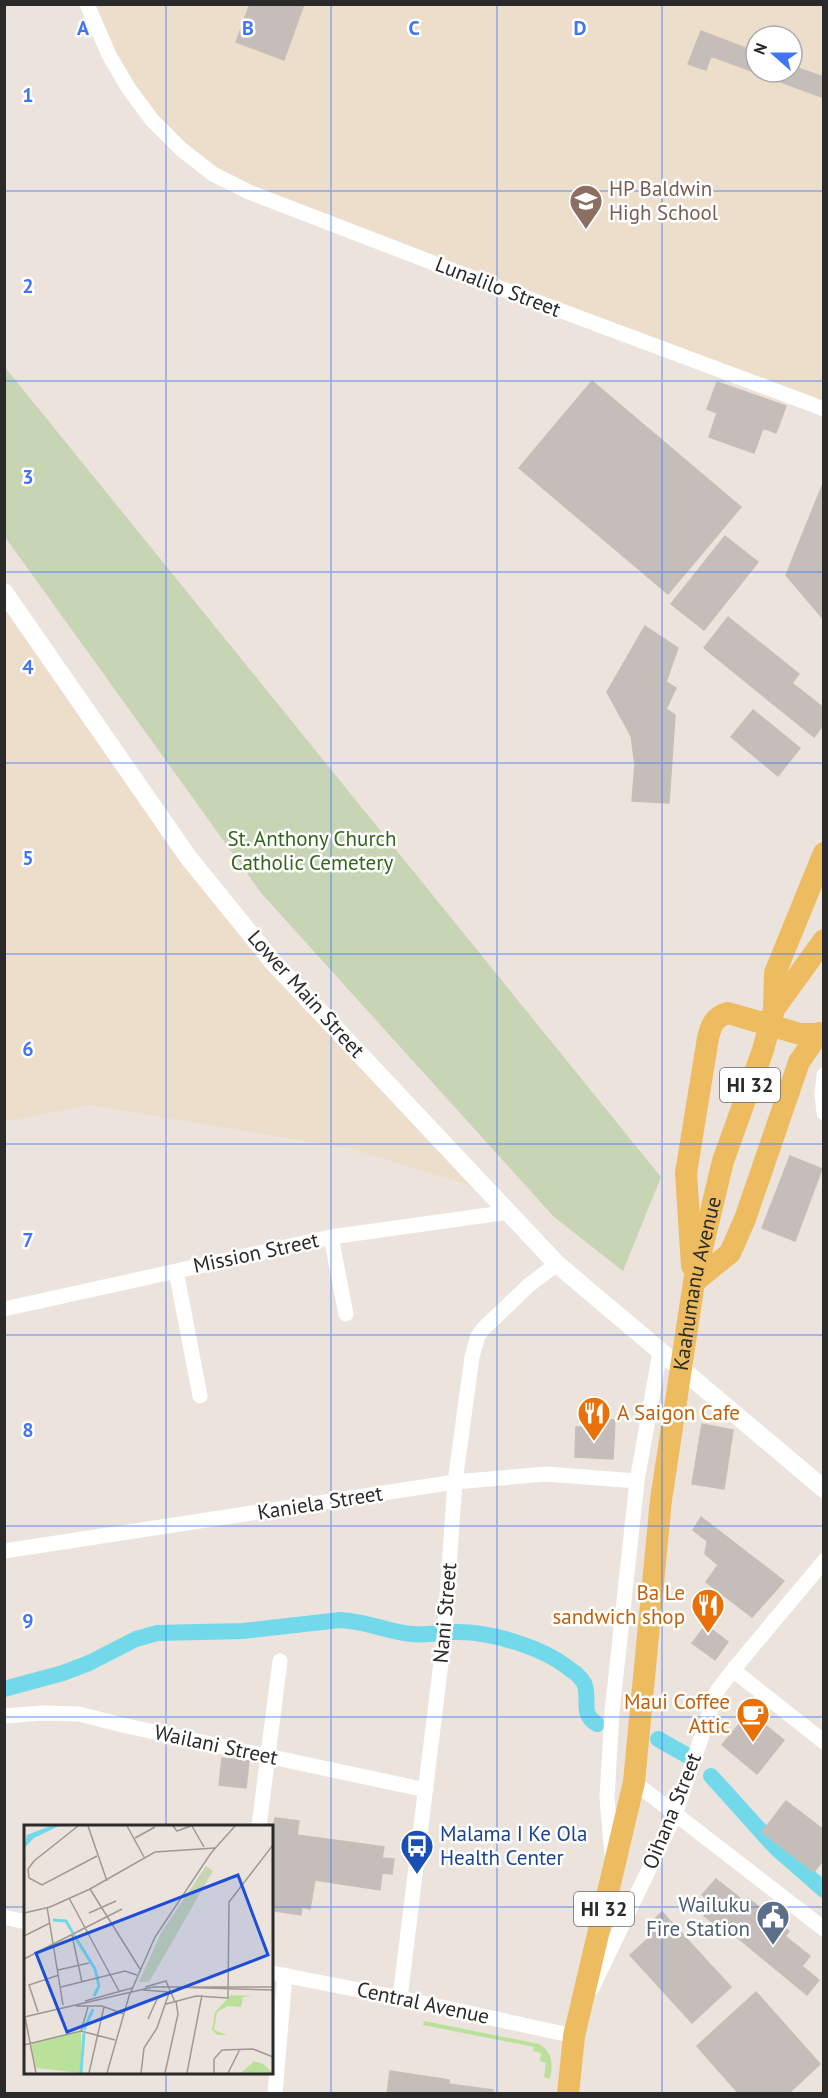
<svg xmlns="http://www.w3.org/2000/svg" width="828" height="2098" font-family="'PT Sans',sans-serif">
<rect width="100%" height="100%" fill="#ece3dc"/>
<path fill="#eddecc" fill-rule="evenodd" d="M 87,5 L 823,5 L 823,409 L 249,192 L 152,120 ZM 756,36 L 792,36 L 792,72 L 756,72 Z
M 4,599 L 187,858 L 469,1185 L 352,1149 L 89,1105 L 5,1122 Z"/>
<path fill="#bae19a" d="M 424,2021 L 539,2044 C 553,2053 553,2064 550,2079 L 544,2077 L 546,2063 L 540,2061 L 541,2053 L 533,2051 L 534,2047 L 423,2025 Z"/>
<path fill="#c8d5b4" d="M 4,366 L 661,1177 L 623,1271 L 554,1217 L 262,894 L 5,537 Z"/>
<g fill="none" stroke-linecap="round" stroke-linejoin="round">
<path stroke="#72d9eb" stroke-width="16" d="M 4,1689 L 63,1673 L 89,1663 L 136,1639 L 157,1633 L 243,1631 L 340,1620 C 367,1621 387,1632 412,1634 C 426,1636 440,1632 454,1632 C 490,1631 543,1647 571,1670 C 576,1673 581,1678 584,1683 C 591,1699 579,1713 597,1724
M 658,1739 L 688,1756
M 711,1776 L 776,1848 L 824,1890"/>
</g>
<path fill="#c4bdb9" stroke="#c7bfb6" stroke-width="1.5" d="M 250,4 L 304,4 L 284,60 L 236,42 Z
M 701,31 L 756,52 L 756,72 L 792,72 L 792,66 L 824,77 L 824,98 L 711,56 L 706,70 L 688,64 Z
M 592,381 L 741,507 L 668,594 L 519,468 Z
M 717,382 L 786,406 L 776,433 L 763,428 L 754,453 L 709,437 L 717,413 L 707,409 Z
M 822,486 L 824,486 L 824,620 L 786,575 Z
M 725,536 L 758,562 L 704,630 L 671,604 Z
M 728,617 L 799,674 L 792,683 L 824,708 L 824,724 L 814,737 L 704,648 Z
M 645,626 L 678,648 L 666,682 L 676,688 L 666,709 L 675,715 L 669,803 L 632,801 L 635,765 L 631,736 L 607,692 Z
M 753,710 L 800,748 L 778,776 L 731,737 Z
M 790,1156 L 822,1169 L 795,1241 L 762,1228 Z
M 587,1419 L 615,1420 L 613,1459 L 575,1457 L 576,1427 L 586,1427 Z
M 702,1424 L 733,1430 L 724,1489 L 692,1484 Z
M 701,1517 L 784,1581 L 752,1617 L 706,1582 L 718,1565 L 705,1554 L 707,1541 L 693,1530 Z
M 706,1625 L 728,1642 L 715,1660 L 692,1643 Z
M 749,1712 L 784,1740 L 757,1774 L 722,1745 Z
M 222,1758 L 249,1761 L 246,1788 L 219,1785 Z
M 786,1801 L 824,1830 L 824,1859 L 814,1872 L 762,1832 Z
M 275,1818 L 299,1821 L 297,1835 L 384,1847 L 382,1858 L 394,1859 L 392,1874 L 382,1873 L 380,1890 L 315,1880 L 310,1909 L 302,1907 L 301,1915 L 274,1911 L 275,1907 L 272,1906 L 272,1838 Z
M 716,1879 L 745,1902 L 748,1898 L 789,1931 L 785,1936 L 810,1956 L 802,1966 L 819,1980 L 807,1995 L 727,1929 L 725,1932 L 704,1916 L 714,1904 L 702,1895 Z
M 662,1912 L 731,1987 L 692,2023 L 630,1955 L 651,1936 L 646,1927 Z
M 756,1992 L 820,2064 L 788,2094 L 739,2094 L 697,2046 Z
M 390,2071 L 449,2080 L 449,2084 L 493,2090 L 493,2094 L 387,2094 Z"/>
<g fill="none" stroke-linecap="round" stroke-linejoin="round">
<path stroke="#fff" stroke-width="15" d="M 87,4 L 109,55 L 129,89 L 152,120 L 181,149 L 213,174 L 249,192 L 449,269 L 824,409
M 824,1075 L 822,1094 L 824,1113
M 331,1237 L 346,1314
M 176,1271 L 200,1396
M 4,1309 L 331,1237 L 510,1212
M 4,1551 L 455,1482 L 546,1474 L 637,1481
M 733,1670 L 824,1742
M 4,1716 L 43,1713 L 79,1714 L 122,1725 L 426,1790
M 634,1782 L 824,1929
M 259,1826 L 280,1661
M 612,1855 L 607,1798 L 612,1712 L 637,1481 L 660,1352
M 4,1917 L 26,1922
M 272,1973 L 400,1998 L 574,2036
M 592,1988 L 675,1815 L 717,1691 L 733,1670 L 824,1561
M 400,1998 L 444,1638 L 455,1482 L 472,1357 L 478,1336 L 483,1329 L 529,1285 L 557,1264
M 275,2094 L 285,1975"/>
<path stroke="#fff" stroke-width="18" d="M 4,592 L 188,857 L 273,962 L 557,1264 L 824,1489"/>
<g stroke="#edbc60" stroke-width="22">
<path d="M 774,1009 L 824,940"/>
<path d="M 692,1266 L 686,1173 L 708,1038 C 711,1025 715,1016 728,1013 L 800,1034 L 824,1034"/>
<path d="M 694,1282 L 730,1253 L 745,1219 L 799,1062 L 819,1033"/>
<path id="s1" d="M 568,2094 L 574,2036 L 634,1782 L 661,1500 L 694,1282 L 723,1161 L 763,1050 L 774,1009 L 775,973 L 824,853"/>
</g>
</g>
<path fill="none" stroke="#4076f5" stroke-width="1.5" stroke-opacity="0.55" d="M 166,4 L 166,1826M 331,4 L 331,2094M 497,4 L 497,2094M 662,4 L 662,2094M 4,191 L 824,191M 4,381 L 824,381M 4,572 L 824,572M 4,763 L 824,763M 4,954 L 824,954M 4,1144 L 824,1144M 4,1335 L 824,1335M 4,1526 L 824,1526M 4,1717 L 824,1717M 4,1907 L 26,1907M 272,1907 L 824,1907M 166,2072 L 166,2094"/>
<defs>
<symbol id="school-pin" viewBox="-11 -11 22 30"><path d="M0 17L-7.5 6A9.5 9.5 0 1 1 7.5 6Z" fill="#8d6e63" stroke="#fff"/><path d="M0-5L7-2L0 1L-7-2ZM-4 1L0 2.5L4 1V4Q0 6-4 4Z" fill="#fff"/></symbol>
<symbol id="restaurant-pin" viewBox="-11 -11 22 30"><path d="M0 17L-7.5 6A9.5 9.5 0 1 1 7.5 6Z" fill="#e8710a" stroke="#fff"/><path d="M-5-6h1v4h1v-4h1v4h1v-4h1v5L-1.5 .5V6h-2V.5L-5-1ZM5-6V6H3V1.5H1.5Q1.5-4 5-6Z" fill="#fff"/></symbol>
<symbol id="cafe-pin" viewBox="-11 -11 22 30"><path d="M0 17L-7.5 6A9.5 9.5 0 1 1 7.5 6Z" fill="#e8710a" stroke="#fff"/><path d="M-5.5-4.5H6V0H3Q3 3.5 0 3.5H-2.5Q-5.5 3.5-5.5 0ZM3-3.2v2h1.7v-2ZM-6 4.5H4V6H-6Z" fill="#fff"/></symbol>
<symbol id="bus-pin" viewBox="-11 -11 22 30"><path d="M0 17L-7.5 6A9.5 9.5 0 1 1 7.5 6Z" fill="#1a4fb4" stroke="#fff"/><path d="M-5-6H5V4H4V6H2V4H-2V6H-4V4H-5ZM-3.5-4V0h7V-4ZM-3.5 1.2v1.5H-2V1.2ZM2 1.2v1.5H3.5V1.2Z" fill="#fff"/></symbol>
<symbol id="civic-pin" viewBox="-11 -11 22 30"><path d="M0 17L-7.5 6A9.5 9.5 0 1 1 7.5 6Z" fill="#5c6f8a" stroke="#fff"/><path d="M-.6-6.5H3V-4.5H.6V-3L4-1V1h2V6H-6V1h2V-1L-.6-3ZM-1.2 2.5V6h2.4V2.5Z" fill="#fff"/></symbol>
</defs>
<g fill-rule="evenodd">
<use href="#school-pin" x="567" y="182" width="38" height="52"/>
<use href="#restaurant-pin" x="575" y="1394" width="38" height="52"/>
<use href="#restaurant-pin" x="689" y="1586" width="38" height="52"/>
<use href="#cafe-pin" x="734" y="1695" width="38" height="52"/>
<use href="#bus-pin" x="398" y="1827" width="38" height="52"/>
<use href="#civic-pin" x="754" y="1898" width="38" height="52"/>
</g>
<g text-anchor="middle" stroke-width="5" stroke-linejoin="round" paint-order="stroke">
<g fill="#fff" stroke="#6a6a6a" stroke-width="1.5">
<rect x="720" y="1068" width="60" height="34" rx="4.5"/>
<rect x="574" y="1892" width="60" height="34" rx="4.5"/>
</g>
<g font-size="20" font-weight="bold" fill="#2a2a2a">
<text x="750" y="1092">HI 32</text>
<text x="604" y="1916">HI 32</text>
</g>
<g font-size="21" fill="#785e54" stroke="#fff" text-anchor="start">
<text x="609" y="196">HP Baldwin<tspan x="609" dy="24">High School</tspan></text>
</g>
<g font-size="21" fill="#2a2a2a" stroke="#fff">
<text transform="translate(498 287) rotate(21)" y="7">Lunalilo Street</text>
<text transform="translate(306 994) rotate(48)" y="7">Lower Main Street</text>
<text transform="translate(256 1253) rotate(-12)" y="7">Mission Street</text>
<text dy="7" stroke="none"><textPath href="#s1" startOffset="822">Kaahumanu Avenue</textPath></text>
<text transform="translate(320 1503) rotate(-9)" y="7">Kaniela Street</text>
<text transform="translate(445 1613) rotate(-85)" y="7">Nani Street</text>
<text transform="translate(216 1745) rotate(12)" y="7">Wailani Street</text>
<text transform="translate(672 1811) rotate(-68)" y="7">Oihana Street</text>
<text transform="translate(423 2003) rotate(12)" y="7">Central Avenue</text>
</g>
<g font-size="21" fill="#33651c" stroke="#fff">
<text x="312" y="846">St. Anthony Church<tspan x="312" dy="24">Catholic Cemetery</tspan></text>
</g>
<g font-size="21" fill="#c56008" stroke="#fff" text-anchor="end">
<text x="617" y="1420" text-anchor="start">A Saigon Cafe</text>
<text x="685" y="1600">Ba Le<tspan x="685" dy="24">sandwich shop</tspan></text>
<text x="730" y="1709">Maui Coffee<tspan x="730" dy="24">Attic</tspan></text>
</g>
<g font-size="21" fill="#164399" stroke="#fff" text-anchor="start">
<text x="440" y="1841">Malama I Ke Ola<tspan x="440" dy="24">Health Center</tspan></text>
</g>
<g font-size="21" fill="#4e5e75" stroke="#fff" text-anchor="end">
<text x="750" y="1912">Wailuku<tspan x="750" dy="24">Fire Station</tspan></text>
</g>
</g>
<g transform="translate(24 1825)">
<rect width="249" height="249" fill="#ece3dc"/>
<path d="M 207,170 L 229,171 L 219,172 L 217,182 L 204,181 L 193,187 L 190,205 L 203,210 L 193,210 L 188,205 L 191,187 ZM 57,206 L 57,248 L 12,243 L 7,218 ZM 230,236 L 239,239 L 249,248 L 217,248 Z" fill="#bae19a"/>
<path d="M 182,41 L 189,46 L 125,157 L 115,157 L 137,108 Z" fill="#c8d5b4"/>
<path d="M 26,1 L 35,1 L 10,13 L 0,23 L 3,10 Z" fill="#72d9eb"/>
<path fill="none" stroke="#72d9eb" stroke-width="3" d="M 29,95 L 42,96 L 49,108M 50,110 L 71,144 L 75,161 L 70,171M 60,205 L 69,184M 57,248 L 60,208"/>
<path fill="none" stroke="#9e9995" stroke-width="1.5" d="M 54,1 L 10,36 L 4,44 L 5,53 L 18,60 L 73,31M 64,1 L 83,56M 103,1 L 120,32M 149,1 L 153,6 L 167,1M 168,1 L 180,22M 111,13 L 131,2M 66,64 L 116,144M 45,73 L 95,166M 23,82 L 39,180M 0,88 L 26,82 L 66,64 L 131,27 L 191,23M 65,88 L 92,76M 48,110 L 58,157M 0,111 L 26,98M 0,134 L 98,84M 34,145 L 65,138M 37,162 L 101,146 L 113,150M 121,162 L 142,156 L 151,177M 148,162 L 249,165M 119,165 L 145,167M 61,176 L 108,163M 142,179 L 172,171 L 204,173 L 205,77 L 249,20M 52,181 L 78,181 L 100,189M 14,187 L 5,160 L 35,150M 0,192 L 129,162 L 249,162M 1,192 L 12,248M 124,194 L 133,174 L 143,168M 57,206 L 64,182M 0,220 L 57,206 L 91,215M 65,248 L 80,182M 83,248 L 105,171 L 131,112 L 187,28 L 211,1M 117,248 L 120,223 L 133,203 L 145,168M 141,248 L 154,189 L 152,176M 163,248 L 178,170M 190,248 L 190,234 L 198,225 L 229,224 L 249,232M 204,248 L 216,224"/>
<path fill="#1d4ed8" fill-opacity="0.15" stroke="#1d4ed8" stroke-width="3" d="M 214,50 L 244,130 L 43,207 L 12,128 Z"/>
<rect width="249" height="249" fill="none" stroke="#2a2a2a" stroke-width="3"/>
</g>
<g font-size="20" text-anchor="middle" font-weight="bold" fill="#4076f5" stroke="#fff" stroke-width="5" stroke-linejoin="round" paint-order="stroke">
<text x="83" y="35">A</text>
<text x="248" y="35">B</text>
<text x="414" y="35">C</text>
<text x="580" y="35">D</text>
<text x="28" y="102">1</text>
<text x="28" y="293">2</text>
<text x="28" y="484">3</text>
<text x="28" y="674">4</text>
<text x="28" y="865">5</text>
<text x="28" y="1056">6</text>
<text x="28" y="1247">7</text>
<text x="28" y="1437">8</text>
<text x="28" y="1628">9</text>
</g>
<rect width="828" height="2098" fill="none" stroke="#2a2a2a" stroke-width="12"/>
<g transform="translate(774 54) rotate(291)"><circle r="28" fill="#ffffff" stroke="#aaaaaa" stroke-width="1.5"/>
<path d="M0-4.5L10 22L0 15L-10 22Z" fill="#4076f5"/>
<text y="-9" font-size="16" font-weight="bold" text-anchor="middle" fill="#2a2a2a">N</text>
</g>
</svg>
